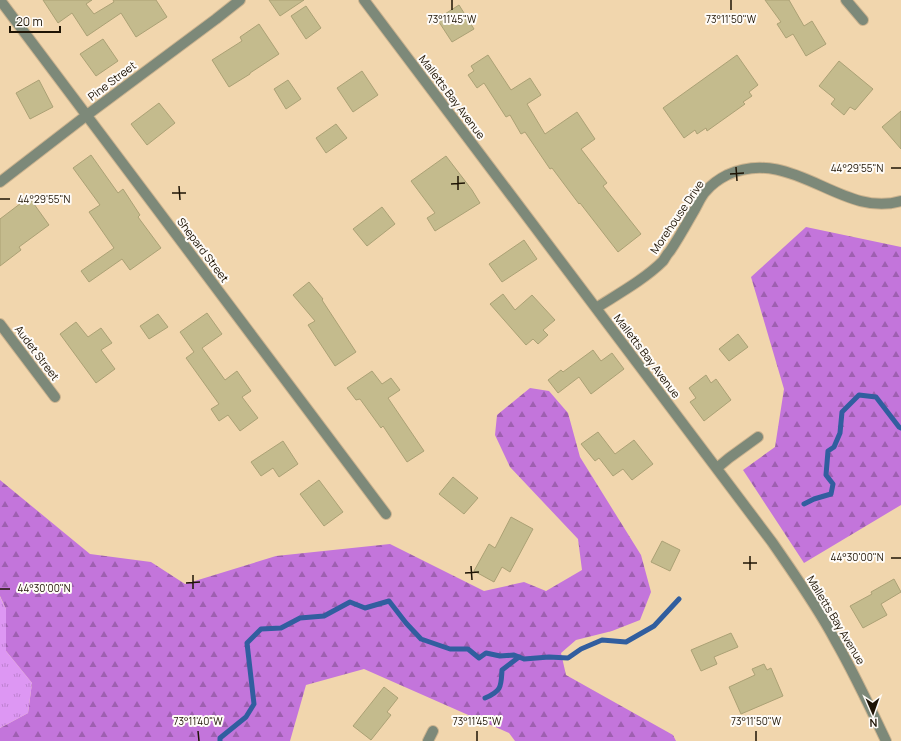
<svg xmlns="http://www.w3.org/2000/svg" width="901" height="741" font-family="Manrope,sans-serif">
<defs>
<pattern id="forest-firs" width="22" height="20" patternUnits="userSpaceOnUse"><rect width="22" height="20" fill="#c375db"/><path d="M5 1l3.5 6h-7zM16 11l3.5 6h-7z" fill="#9e5fb0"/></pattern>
<pattern id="park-tufts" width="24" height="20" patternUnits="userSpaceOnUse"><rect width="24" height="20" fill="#dd97f3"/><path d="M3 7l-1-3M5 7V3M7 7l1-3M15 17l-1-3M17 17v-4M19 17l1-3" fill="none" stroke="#bd81cf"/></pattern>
</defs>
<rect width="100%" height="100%" fill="#f1d6ad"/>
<path fill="url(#forest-firs)" d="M 806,227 L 901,247 L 901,505 L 804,563 L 743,470 L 775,447 L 784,389 L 751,277 Z
M 530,388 L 549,391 L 568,413 L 580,457 L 641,555 L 651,592 L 640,620 L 612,631 L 576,640 L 561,653 L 566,675 L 673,735 L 676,741 L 515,741 L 509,733 L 364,669 L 306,685 L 290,741 L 0,741 L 0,728 L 28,713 L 32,683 L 6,651 L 6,609 L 0,596 L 0,480 L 90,554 L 151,562 L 185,584 L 276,556 L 390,544 L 484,591 L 524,582 L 546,591 L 582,570 L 578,539 L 510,467 L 495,435 L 497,415 Z"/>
<path fill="url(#park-tufts)" d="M 0,597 L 6,609 L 6,651 L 32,683 L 28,713 L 0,728 Z"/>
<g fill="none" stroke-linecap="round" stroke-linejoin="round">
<path stroke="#315e9f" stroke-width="5" d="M 804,504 L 814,499 L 831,494 L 833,484 L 826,475 L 828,451 L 834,447 L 840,433 L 842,412 L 859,395 L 876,397 L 899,427 L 901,428
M 485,698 C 502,691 501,686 502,670 L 519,657
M 220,741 L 220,738 L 246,717 L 254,704 L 247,643 L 261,629 L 281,628 L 300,618 L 324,616 L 350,602 L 365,608 L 389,601 L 406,623 L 421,639 L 450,649 L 468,649 L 479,658 L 486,653 L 500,656 L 514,655 L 524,659 L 549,657 L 568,658 L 581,649 L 602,640 L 626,642 L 654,626 L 679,599"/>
</g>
<path fill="#c4bb8d" stroke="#aba175" d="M 43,0 L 92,0 L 86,4 L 94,14 L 114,2 L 113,0 L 156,0 L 167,17 L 136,37 L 121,13 L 87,36 L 72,13 L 58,23 Z
M 269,0 L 304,0 L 280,16 Z
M 765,0 L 789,0 L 804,26 L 812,21 L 826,44 L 806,56 L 793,34 L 786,38 L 777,24 L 781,22 Z
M 459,5 L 474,29 L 452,42 L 437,19 Z
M 306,6 L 321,28 L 306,39 L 291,16 Z
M 259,24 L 279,54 L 250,73 L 250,74 L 229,87 L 212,60 L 242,41 L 240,37 Z
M 103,39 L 118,61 L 96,76 L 80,54 Z
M 488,55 L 511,90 L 530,78 L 541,95 L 527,104 L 545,134 L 577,112 L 595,139 L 581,149 L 607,183 L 603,186 L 641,234 L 618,252 L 580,203 L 579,204 L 552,168 L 550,169 L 525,132 L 521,134 L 510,115 L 506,117 L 484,83 L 477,88 L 468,75 L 474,71 L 471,66 Z
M 737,55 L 758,85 L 749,92 L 752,96 L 743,102 L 745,104 L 707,131 L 706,128 L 697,134 L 695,130 L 684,138 L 663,108 Z
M 839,61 L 873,89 L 855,110 L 850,107 L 844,115 L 831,104 L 835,99 L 819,86 Z
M 362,71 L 378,95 L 353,112 L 337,88 Z
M 39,80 L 53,107 L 30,119 L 16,93 Z
M 288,80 L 301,99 L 286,109 L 274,89 Z
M 159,103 L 175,123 L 147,145 L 131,124 Z
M 901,111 L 901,149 L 882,127 Z
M 336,124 L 347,138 L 326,153 L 316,138 Z
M 91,155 L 118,193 L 123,189 L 140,215 L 138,217 L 161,248 L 130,270 L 122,259 L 89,282 L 81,271 L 114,248 L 89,212 L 100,205 L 73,168 Z
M 446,156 L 472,190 L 480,203 L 435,231 L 427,218 L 435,213 L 411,181 Z
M 29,197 L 49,225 L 19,247 L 21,250 L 0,266 L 0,219 Z
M 382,207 L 395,224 L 367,246 L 353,229 Z
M 524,240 L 537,259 L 502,282 L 489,264 Z
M 309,282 L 323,299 L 322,300 L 356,352 L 335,366 L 308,325 L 315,321 L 293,295 Z
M 503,294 L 515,310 L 532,295 L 555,320 L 543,330 L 548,335 L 538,344 L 533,339 L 526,345 L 490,304 Z
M 207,313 L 222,334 L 202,348 L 225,380 L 237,371 L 251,391 L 242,397 L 258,418 L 240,431 L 228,415 L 219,421 L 211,409 L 219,404 L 186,358 L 194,352 L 180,332 Z
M 158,314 L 168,327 L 149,339 L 140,326 Z
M 76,322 L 88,337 L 101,328 L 112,343 L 101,350 L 115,369 L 96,383 L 60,334 Z
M 738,334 L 748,347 L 729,361 L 719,349 Z
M 593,350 L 601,361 L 612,353 L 624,369 L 591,394 L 579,377 L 558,393 L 548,380 L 561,370 L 563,372 Z
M 372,371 L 382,384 L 391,378 L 400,390 L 388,398 L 424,451 L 407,462 L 383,426 L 381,428 L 360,399 L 356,400 L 347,388 Z
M 706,375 L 711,383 L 716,379 L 731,400 L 704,421 L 690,402 L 696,398 L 689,388 Z
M 598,432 L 615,454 L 634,440 L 653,464 L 632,480 L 623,469 L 613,476 L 599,458 L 595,461 L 581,444 Z
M 283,441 L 298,464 L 279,477 L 273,468 L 261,476 L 251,462 Z
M 453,477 L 478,498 L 464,514 L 439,494 Z
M 319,480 L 343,512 L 324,526 L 300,494 Z
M 511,517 L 533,529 L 510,572 L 502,567 L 494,582 L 474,571 L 489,544 L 495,548 Z
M 662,541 L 680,550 L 670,571 L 651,562 Z
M 894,579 L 901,592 L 881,604 L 887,615 L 863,628 L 850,606 L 872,594 L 871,592 Z
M 731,633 L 738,647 L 714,657 L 717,664 L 701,671 L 691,650 Z
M 764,664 L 767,670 L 771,668 L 783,696 L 741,714 L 729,687 L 755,675 L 752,669 Z
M 384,687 L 398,698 L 387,712 L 391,715 L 371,740 L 353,726 Z"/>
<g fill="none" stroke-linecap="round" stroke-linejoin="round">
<defs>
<path id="minor" d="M 0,0 L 386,514
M 364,0 L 772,542 C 794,574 817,606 835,640 C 854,673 870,707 886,741
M 846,0 L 863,20
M 0,182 L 87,115 L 216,19 L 240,0
M 596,308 C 618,294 645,279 663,261 C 665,258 667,254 670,251 C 679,238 687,223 695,209 C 698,204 701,196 706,191 C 712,184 719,179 727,175 C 793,145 841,219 901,201
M 0,324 L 55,397
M 717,468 L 729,458 L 758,437
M 428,741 L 433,731"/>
</defs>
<use href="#minor" stroke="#cbb38f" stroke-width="12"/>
<use href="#minor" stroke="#7d8979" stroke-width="10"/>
</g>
<path fill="none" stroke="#1e1405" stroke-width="1.5" d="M 452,0 L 452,10M 731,0 L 731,10M 736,167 L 737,181M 891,168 L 901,168M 730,174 L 744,173M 458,176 L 458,190M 451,184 L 465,183M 179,186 L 180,200M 172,193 L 186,193M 0,199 L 10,199M 750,556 L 750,570M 891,558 L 901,558M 743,563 L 757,563M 471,566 L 472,580M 465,573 L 479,572M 193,575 L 193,589M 186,583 L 200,582M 0,589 L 10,589M 198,731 L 199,741M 477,731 L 477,741M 756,731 L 756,741"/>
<g text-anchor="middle" stroke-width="4" stroke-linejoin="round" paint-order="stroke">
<g font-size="11" fill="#1e1405" stroke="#fefbf7">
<text transform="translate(112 81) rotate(-37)" y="4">Pine Street</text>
<text transform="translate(452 97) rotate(53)" y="4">Malletts Bay Avenue</text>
<text transform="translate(677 217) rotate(-56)" y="4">Morehouse Drive</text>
<text transform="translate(203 250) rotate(53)" y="4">Shepard Street</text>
<text transform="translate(37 353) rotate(53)" y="4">Audet Street</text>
<text transform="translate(647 356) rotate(53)" y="4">Malletts Bay Avenue</text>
<text transform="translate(836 620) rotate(59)" y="4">Malletts Bay Avenue</text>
</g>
</g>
<g font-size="10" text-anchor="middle" fill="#1e1405" stroke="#fefbf7" stroke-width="4" stroke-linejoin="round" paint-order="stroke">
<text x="452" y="23">73°11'45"W</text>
<text x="731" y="23">73°11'50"W</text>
<text x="857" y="172">44°29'55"N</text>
<text x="44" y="203">44°29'55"N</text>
<text x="857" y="561">44°30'00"N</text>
<text x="44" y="592">44°30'00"N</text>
<text x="198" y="725">73°11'40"W</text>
<text x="477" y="725">73°11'45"W</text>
<text x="756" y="725">73°11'50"W</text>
</g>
<g transform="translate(873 713) rotate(178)" stroke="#fefbf7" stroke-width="3" paint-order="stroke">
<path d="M0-3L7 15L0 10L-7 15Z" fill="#1e1405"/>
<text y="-6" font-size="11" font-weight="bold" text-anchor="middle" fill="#1e1405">N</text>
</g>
<path d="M10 26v6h50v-6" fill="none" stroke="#1e1405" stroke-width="2"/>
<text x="16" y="26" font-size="12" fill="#1e1405" stroke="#fefbf7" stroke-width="3" paint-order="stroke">20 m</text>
</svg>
